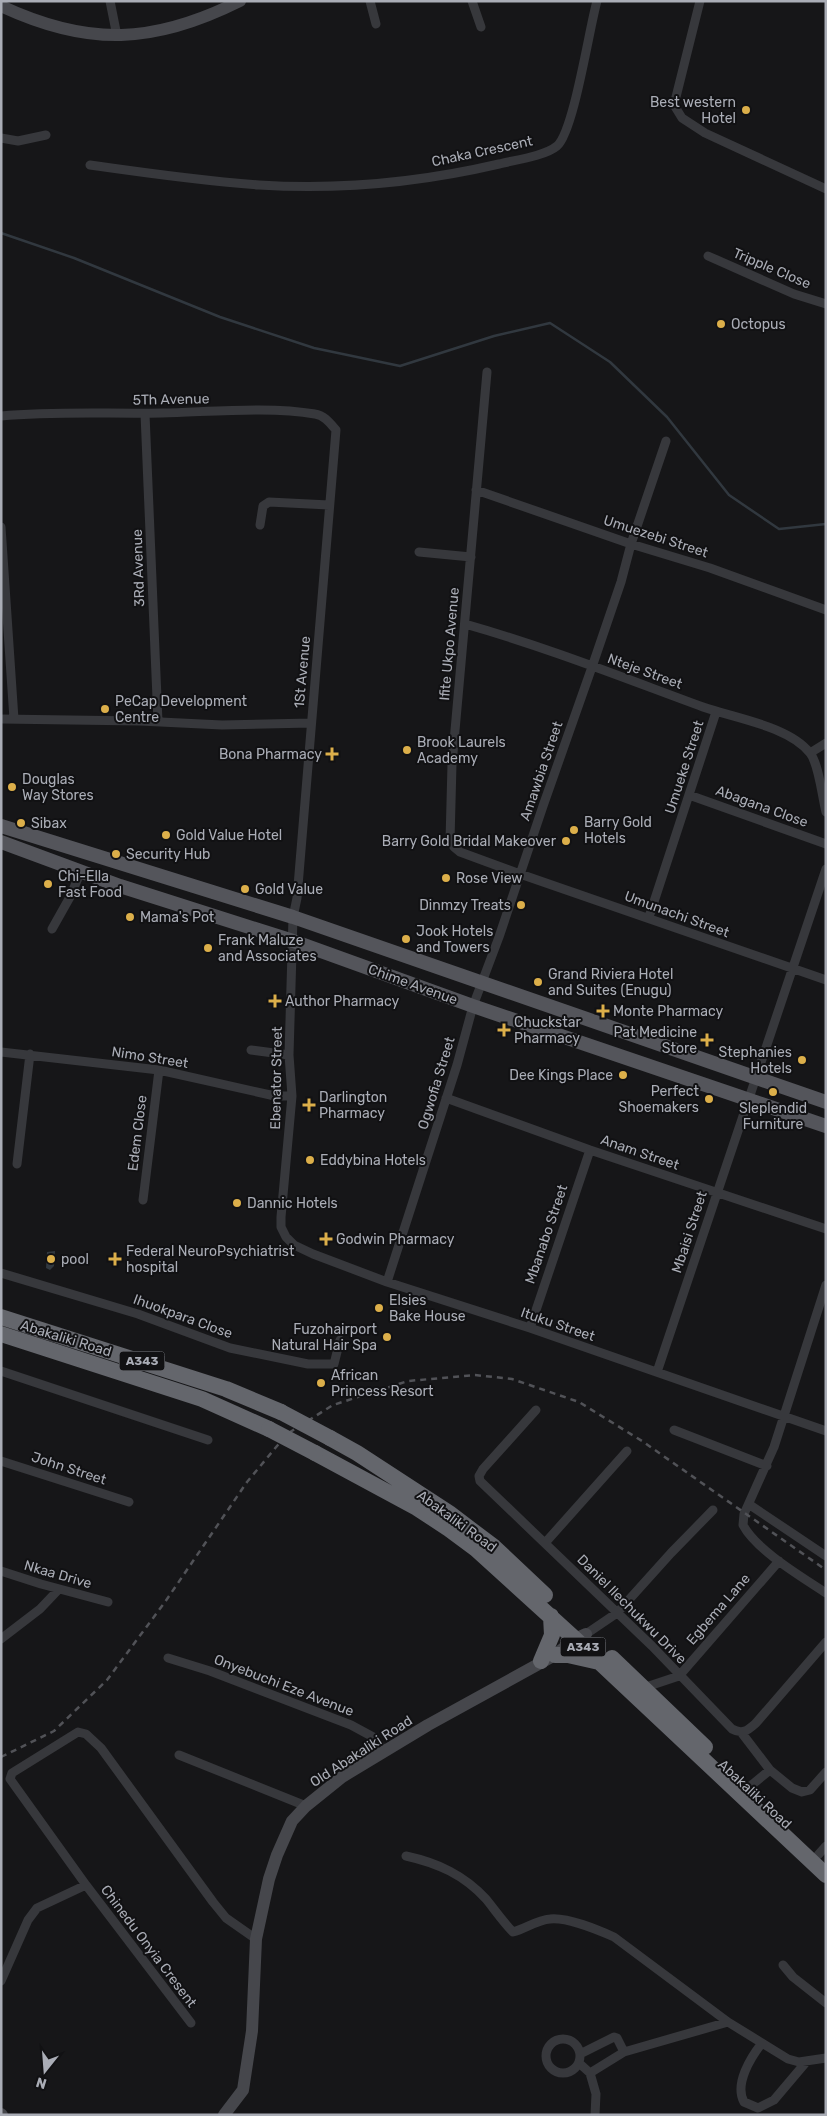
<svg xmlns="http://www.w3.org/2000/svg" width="827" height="2116" font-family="Rubik,sans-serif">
<rect width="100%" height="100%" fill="#161618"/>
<path fill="#31383f" d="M 55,1251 L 54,1266 L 50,1270 L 46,1268 L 47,1252 Z"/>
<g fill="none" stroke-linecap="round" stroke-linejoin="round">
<path stroke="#31383f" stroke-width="2.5" d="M 1,233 L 74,258 L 220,317 L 314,348 L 400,366 L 494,336 L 550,323 L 610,362 L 667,417 L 729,495 L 779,529 L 826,524"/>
<path stroke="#37383c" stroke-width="9" d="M 110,1 L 117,36
M 370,1 L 376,24
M 472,1 L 481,27
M 700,1 L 674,105 L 682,118 L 705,133 L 826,189
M 1,138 L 18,141 L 46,135
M 90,165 C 146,173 202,181 259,185 C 338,190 422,182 499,164 C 515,160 545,156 557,146 C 574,131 589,29 597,1
M 708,256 L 794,294 L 826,304
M 487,372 L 452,764 L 450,841 L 454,847 L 460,852 L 520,874 L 826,980
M 145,414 L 158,722
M 1,416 C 55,411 108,414 162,413 C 209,412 270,406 315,414 C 324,415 330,423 336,430 L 297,898 L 293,917 L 289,1055 L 292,1096 L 281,1217 L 281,1227 L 286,1237 L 294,1245 L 313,1254 L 387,1282 L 530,1328 L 826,1431
M 476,490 L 631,544 L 710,568 L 826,610
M 260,525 L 263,506 L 269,502 L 329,505
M 1,527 L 14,719
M 419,552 L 471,557
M 465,624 C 546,647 624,678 703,707 C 734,718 789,726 810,753 C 819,764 822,797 826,812
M 1,719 L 140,721 L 222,725 L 311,723
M 810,753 L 826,743
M 689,795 L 826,844
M 649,917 L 716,712
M 52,929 L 70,897 L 81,871
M 251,1050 L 289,1055
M 1,1052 L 159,1070 L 275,1096 L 292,1096
M 446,1098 L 590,1150 L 826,1229
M 17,1164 L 30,1054
M 143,1200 L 159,1070
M 1,1273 L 138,1314 L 230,1348 L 308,1364 L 334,1364 L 340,1340
M 387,1282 L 457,1065 L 473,1006 L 499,937 L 543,806 L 592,667 L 621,582 L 631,544 L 666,441
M 826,1285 L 774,1447 L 744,1514 L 743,1525 C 756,1550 802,1577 826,1593
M 530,1328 L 590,1150
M 1,1371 L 208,1440
M 657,1372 L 826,869
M 536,1410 L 483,1469 L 479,1476 L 480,1481 L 652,1646 L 732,1729 C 743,1735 748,1730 756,1723 L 826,1642
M 674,1430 L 767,1466
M 1,1461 L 129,1502
M 750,1505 L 826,1556
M 545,1543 L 627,1451
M 1,1571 L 41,1584 L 108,1602
M 586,1634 L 617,1613 L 671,1553 L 713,1510
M 1,1639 L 40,1609 L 59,1589
M 168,1658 L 210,1671 L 351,1725 L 375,1738 L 384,1751
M 643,1688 L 679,1676 L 779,1561
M 741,1732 L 770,1770
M 179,1755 L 306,1806
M 748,1788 L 770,1770 L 792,1788 L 802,1792 L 810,1790 L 826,1772
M 818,1855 L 826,1846
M 406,1856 C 438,1863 464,1875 486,1899 C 495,1910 503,1922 513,1932 C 525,1929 537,1920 550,1919 C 568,1917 598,1930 614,1937 L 728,2022
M 86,1885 L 191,2023
M 783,1965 L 793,1977 L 826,2003
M 1,1981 L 28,1920 L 37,1908 L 86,1885 L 10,1779 L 12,1773 L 78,1732 L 86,1734 L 101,1748 L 213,1902 L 226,1918 L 256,1939
M546 2056a17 17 0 1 1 34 0a17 17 0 1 1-34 0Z
M 762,2043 C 751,2057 734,2084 744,2102 L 758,2108 L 774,2100 L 807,2061
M 580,2054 L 614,2037 L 617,2038 L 624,2052 L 728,2022 L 788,2059 L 799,2062 L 826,2058
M 579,2063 L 590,2073 L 624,2052
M 590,2073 L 596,2094 L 595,2115"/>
<path stroke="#46474c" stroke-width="12" d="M 1,6 C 89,47 154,44 240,1
M 1,2114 L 2,2115
M 224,2115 L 243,2090 L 252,2031 L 256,1939 L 269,1879 L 277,1855 L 292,1821 L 306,1806 L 342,1777 L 428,1725 L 555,1655 L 575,1639 L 586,1634"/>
<path stroke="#54555b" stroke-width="14" d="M 1,826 L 293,917 L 826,1102
M 1,842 L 120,886 L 293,941 L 473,1006 L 826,1126"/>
<path stroke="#64666c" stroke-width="16" d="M 1,1317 L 226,1389 L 281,1412
M 1,1334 L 202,1399 L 269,1429
M 330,1438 L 357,1453 L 449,1513 L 494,1547 L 545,1595
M 315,1453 L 417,1508 L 449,1529 L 476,1549 L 575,1639 L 826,1875
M 555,1655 L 568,1655 L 599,1662
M 612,1658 L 705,1747
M 541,1661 L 552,1635 L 551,1616"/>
<path stroke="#515257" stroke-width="2.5" stroke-dasharray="6 5" stroke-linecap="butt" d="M 1,1757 L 54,1731 L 107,1680 L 165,1602 L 247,1482 L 287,1434 L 333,1405 L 408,1381 L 475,1375 L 512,1379 L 579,1402 L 642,1441 L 826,1570"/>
<path stroke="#64666c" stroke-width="16" d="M 281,1412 L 330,1438
M 269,1429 L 315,1453"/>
</g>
<g fill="#dcaf4a" stroke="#111113" stroke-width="2">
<circle cx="746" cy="110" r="5"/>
<circle cx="721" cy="324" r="5"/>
<circle cx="105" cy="709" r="5"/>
<circle cx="407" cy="750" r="5"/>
<path d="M329.5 746.5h5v5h5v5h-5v5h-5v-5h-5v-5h5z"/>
<circle cx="12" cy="787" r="5"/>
<circle cx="21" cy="823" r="5"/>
<circle cx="574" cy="830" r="5"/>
<circle cx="166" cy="835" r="5"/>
<circle cx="566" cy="841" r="5"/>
<circle cx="116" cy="854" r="5"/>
<circle cx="446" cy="878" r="5"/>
<circle cx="48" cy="884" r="5"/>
<circle cx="245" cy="889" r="5"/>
<circle cx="521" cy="905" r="5"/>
<circle cx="130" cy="917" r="5"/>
<circle cx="406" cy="939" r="5"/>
<circle cx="208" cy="948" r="5"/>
<circle cx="538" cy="982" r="5"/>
<path d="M272.5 993.5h5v5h5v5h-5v5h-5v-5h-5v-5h5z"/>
<path d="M600.5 1003.5h5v5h5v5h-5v5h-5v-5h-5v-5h5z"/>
<path d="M501.5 1022.5h5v5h5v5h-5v5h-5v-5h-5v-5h5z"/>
<path d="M704.5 1032.5h5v5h5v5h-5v5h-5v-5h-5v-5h5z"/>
<circle cx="802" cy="1060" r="5"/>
<circle cx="623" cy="1075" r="5"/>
<circle cx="773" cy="1092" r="5"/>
<circle cx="709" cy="1099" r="5"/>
<path d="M306.5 1097.5h5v5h5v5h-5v5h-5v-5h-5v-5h5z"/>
<circle cx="310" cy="1160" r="5"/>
<circle cx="237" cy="1203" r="5"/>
<path d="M323.5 1231.5h5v5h5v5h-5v5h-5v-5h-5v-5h5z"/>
<circle cx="51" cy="1259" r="5"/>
<path d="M112.5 1251.5h5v5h5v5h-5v5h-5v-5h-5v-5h5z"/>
<circle cx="379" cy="1308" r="5"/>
<circle cx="387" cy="1337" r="5"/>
<circle cx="321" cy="1383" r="5"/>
</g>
<g text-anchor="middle" stroke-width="4" stroke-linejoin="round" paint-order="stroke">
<g fill="#111113" stroke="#7c7e85" stroke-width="1">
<rect x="119.5" y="1351.5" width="45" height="19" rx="4"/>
<rect x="560.5" y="1637.5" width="45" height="19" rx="4"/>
</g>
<g font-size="12" font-weight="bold" fill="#aaadb6">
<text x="142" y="1365">A343</text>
<text x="583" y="1651">A343</text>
</g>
<g font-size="14" fill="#aaadb6" stroke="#111113" text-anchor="start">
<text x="736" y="107" text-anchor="end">Best western<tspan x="736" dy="16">Hotel</tspan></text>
<text x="731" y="329">Octopus</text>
<text x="115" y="706">PeCap Development<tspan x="115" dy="16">Centre</tspan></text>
<text x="417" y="747">Brook Laurels<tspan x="417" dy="16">Academy</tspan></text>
<text x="322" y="759" text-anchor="end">Bona Pharmacy</text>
<text x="22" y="784">Douglas<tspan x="22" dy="16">Way Stores</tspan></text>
<text x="584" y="827">Barry Gold<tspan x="584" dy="16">Hotels</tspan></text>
<text x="31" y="828">Sibax</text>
<text x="176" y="840">Gold Value Hotel</text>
<text x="556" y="846" text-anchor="end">Barry Gold Bridal Makeover</text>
<text x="126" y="859">Security Hub</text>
<text x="58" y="881">Chi-Ella<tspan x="58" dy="16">Fast Food</tspan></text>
<text x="456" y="883">Rose View</text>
<text x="255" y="894">Gold Value</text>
<text x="511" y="910" text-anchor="end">Dinmzy Treats</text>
<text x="140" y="922">Mama's Pot</text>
<text x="416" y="936">Jook Hotels<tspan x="416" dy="16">and Towers</tspan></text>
<text x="218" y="945">Frank Maluze<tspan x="218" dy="16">and Associates</tspan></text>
<text x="548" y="979">Grand Riviera Hotel<tspan x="548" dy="16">and Suites (Enugu)</tspan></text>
<text x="285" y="1006">Author Pharmacy</text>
<text x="613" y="1016">Monte Pharmacy</text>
<text x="514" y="1027">Chuckstar<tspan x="514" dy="16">Pharmacy</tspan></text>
<text x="697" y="1037" text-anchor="end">Pat Medicine<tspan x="697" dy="16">Store</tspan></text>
<text x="792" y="1057" text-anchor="end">Stephanies<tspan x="792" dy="16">Hotels</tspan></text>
<text x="613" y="1080" text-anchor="end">Dee Kings Place</text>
<text x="699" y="1096" text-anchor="end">Perfect<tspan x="699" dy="16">Shoemakers</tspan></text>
<text x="319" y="1102">Darlington<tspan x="319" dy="16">Pharmacy</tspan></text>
<text x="773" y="1113" text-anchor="middle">Sleplendid<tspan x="773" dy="16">Furniture</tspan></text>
<text x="320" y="1165">Eddybina Hotels</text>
<text x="247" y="1208">Dannic Hotels</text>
<text x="336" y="1244">Godwin Pharmacy</text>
<text x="126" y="1256">Federal NeuroPsychiatrist<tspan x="126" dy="16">hospital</tspan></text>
<text x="61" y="1264">pool</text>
<text x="389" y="1305">Elsies<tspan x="389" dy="16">Bake House</tspan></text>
<text x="377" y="1334" text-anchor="end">Fuzohairport<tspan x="377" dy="16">Natural Hair Spa</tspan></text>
<text x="331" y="1380">African<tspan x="331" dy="16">Princess Resort</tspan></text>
</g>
<g font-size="14" fill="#aaadb6" stroke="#111113">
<text transform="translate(482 151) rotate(-12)" y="5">Chaka Crescent</text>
<text transform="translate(772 268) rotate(23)" y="5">Tripple Close</text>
<text transform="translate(171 399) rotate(-1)" y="5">5Th Avenue</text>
<text transform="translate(656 536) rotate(18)" y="5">Umuezebi Street</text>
<text transform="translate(138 568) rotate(-92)" y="5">3Rd Avenue</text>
<text transform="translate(449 644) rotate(-85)" y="5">Ifite Ukpo Avenue</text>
<text transform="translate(645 671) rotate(20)" y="5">Nteje Street</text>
<text transform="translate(302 672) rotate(-85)" y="5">1St Avenue</text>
<text transform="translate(684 767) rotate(-72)" y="5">Umueke Street</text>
<text transform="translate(541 771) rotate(-71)" y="5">Amawbia Street</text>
<text transform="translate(762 806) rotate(20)" y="5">Abagana Close</text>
<text transform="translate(677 914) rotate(20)" y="5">Umunachi Street</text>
<text transform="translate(413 984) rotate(20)" y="5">Chime Avenue</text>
<text transform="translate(150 1057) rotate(9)" y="5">Nimo Street</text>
<text transform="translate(276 1078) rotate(-89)" y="5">Ebenator Street</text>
<text transform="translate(436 1083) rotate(-73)" y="5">Ogwofia Street</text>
<text transform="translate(137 1133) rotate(-83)" y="5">Edem Close</text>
<text transform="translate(640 1152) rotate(19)" y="5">Anam Street</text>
<text transform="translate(689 1232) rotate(-72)" y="5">Mbaisi Street</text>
<text transform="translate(546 1234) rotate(-71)" y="5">Mbanabo Street</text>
<text transform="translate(183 1316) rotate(20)" y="5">Ihuokpara Close</text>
<text transform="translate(558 1324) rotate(19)" y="5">Ituku Street</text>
<text transform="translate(66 1338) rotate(17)" y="5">Abakaliki Road</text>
<text transform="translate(69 1468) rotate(18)" y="5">John Street</text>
<text transform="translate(457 1521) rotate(36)" y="5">Abakaliki Road</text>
<text transform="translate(58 1574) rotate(16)" y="5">Nkaa Drive</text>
<text transform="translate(632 1609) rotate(45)" y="5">Daniel Ilechukwu Drive</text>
<text transform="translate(718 1609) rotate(-49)" y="5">Egbema Lane</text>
<text transform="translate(284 1685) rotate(21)" y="5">Onyebuchi Eze Avenue</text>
<text transform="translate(361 1751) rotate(-33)" y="5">Old Abakaliki Road</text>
<text transform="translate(755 1794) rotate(43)" y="5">Abakaliki Road</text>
<text transform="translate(149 1946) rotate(53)" y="5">Chinedu Onyia Cresent</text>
</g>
</g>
<rect width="827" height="2116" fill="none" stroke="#aaadb6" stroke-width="5"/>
<g transform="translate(45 2071) rotate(197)" stroke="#111113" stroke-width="4" paint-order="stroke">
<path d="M0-4L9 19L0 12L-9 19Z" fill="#aaadb6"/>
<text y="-8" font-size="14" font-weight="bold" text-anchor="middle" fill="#aaadb6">N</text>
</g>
</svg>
